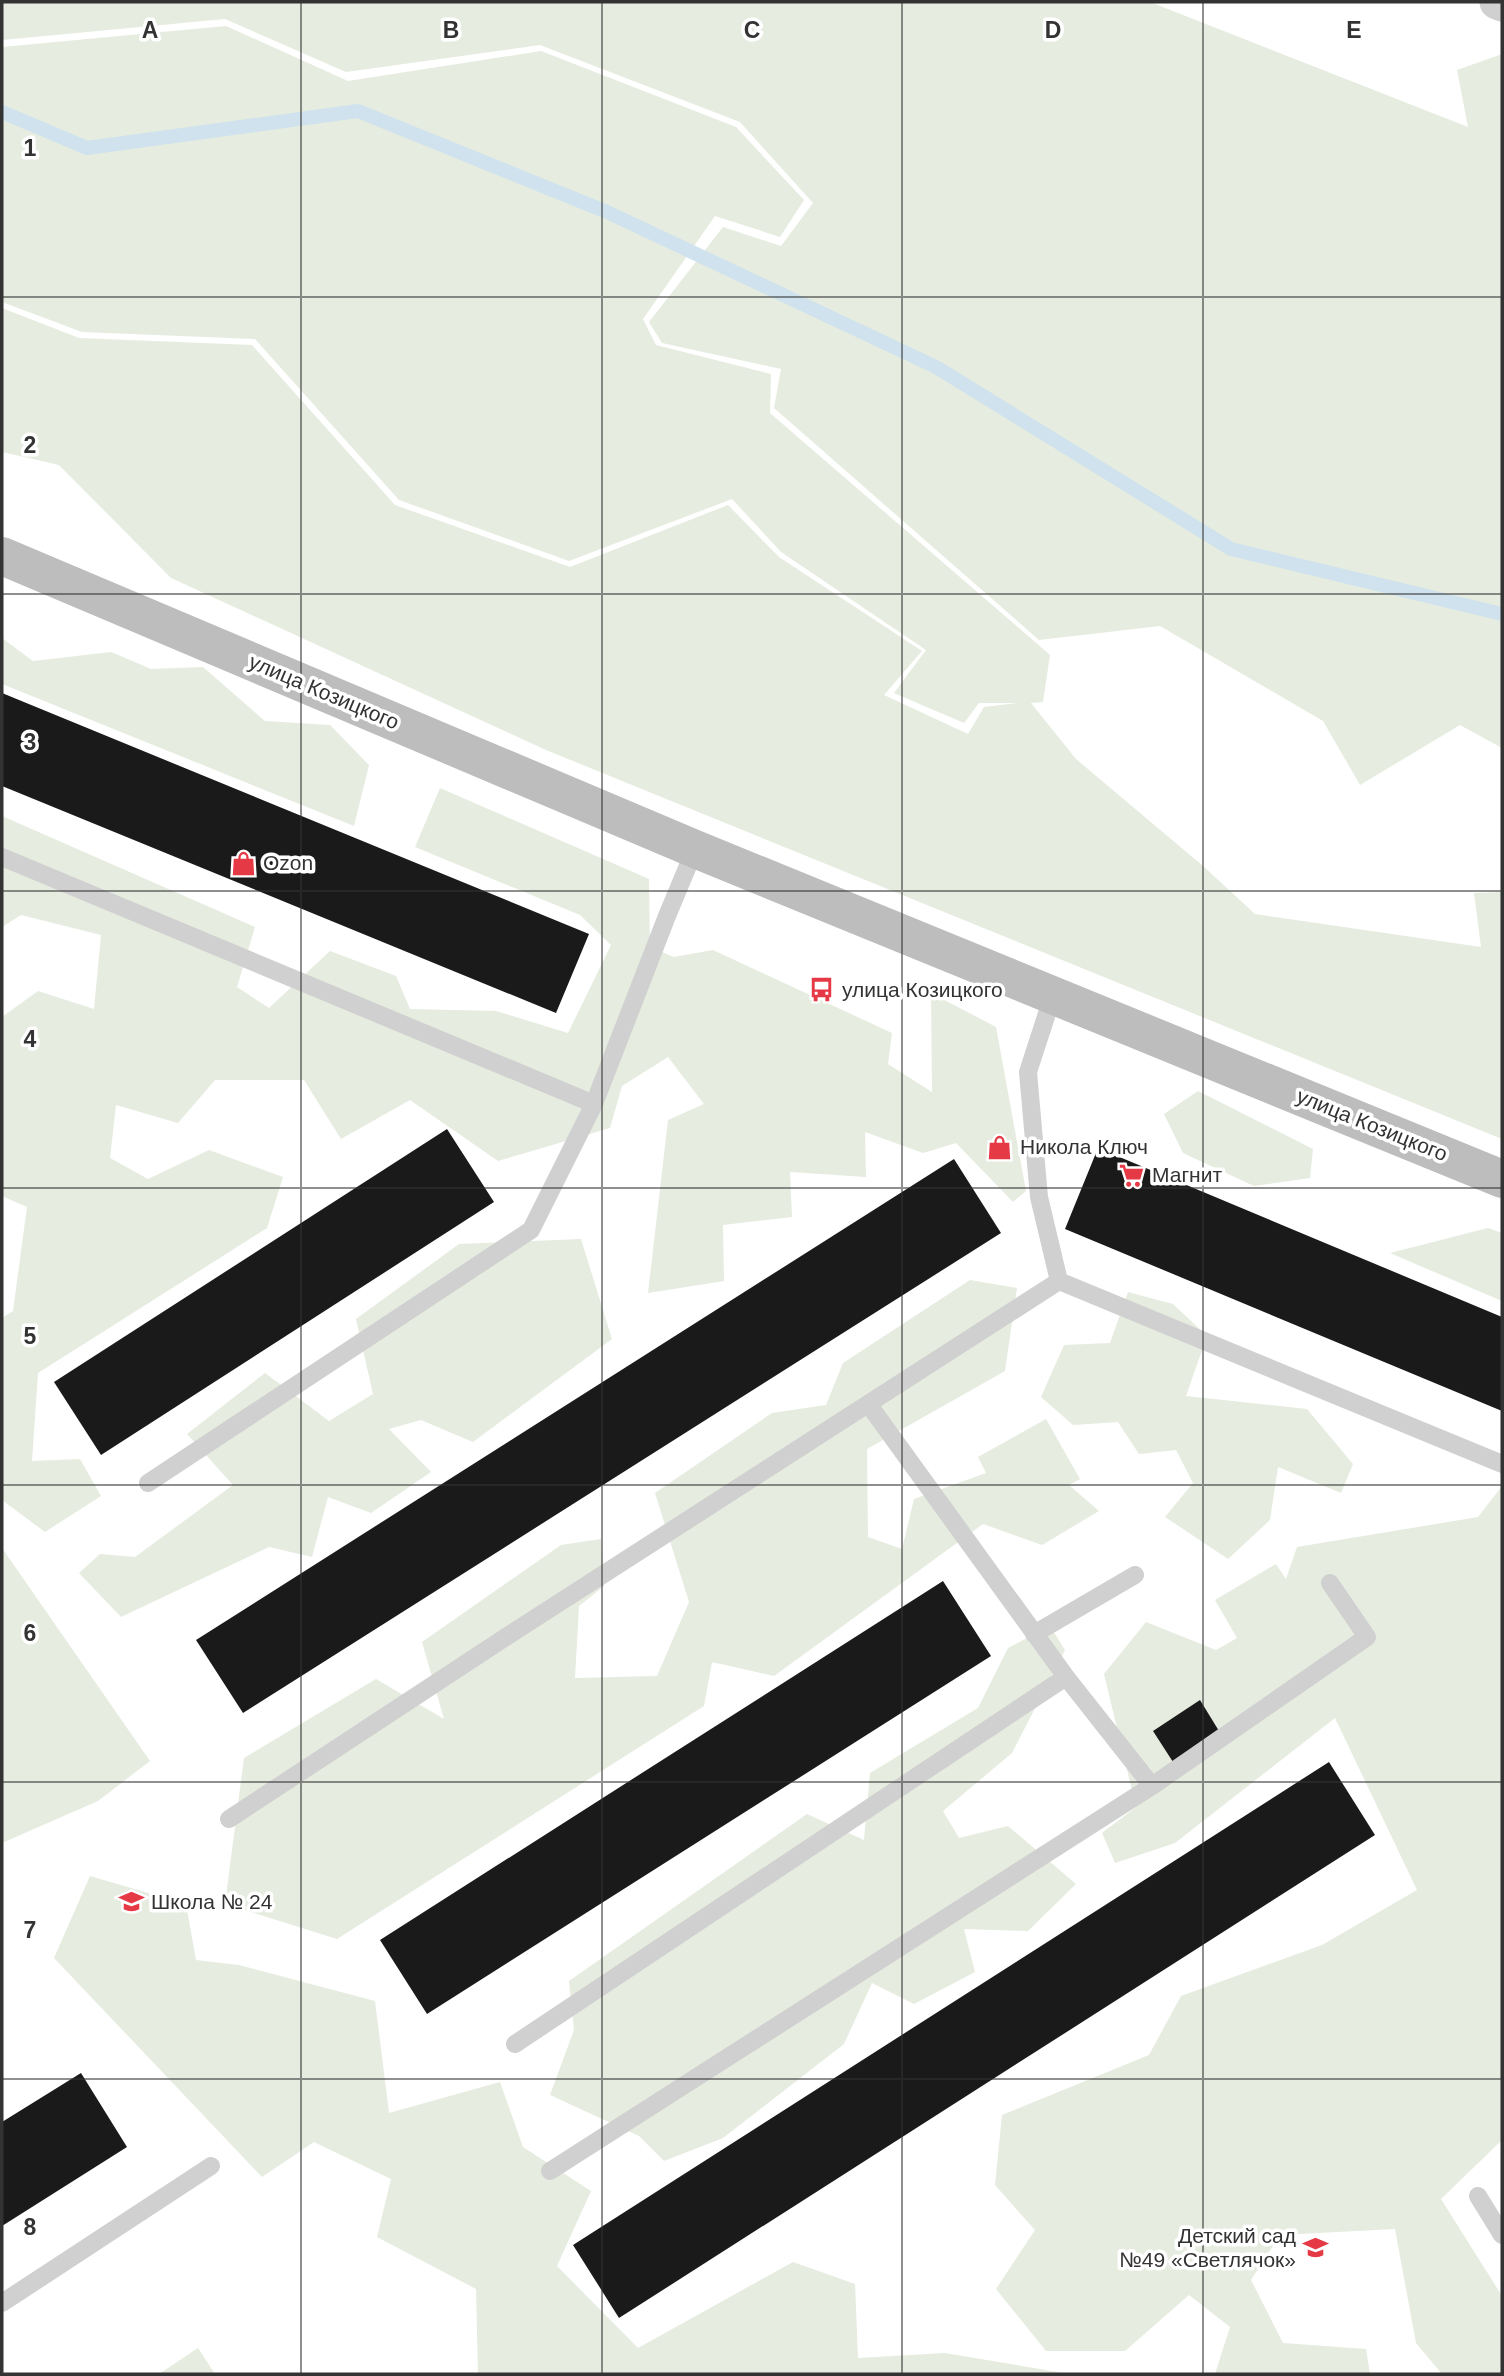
<svg xmlns="http://www.w3.org/2000/svg" width="1504" height="2376" font-family="Helvetica,sans-serif">
<rect width="100%" height="100%" fill="#fff"/>
<path fill="#e6ecdf" d="M 2,2 L 1150,2 L 1468,127 L 1457,70 L 1502,54 L 1502,748 L 1460,725 L 1360,785 L 1323,721 L 1160,626 L 1039,640 L 774,408 L 781,369 L 662,343 L 649,322 L 723,227 L 781,246 L 813,203 L 740,122 L 540,45 L 346,72 L 225,19 L 2,40 Z
M 226,26 L 348,81 L 541,51 L 736,127 L 804,200 L 780,237 L 715,216 L 643,319 L 656,345 L 771,374 L 770,413 L 1050,655 L 1043,702 L 1031,703 L 1076,759 L 1203,866 L 1255,914 L 1481,947 L 1474,893 L 1502,892 L 1502,1139 L 546,750 L 171,578 L 59,465 L 2,452 L 2,308 L 79,338 L 252,345 L 395,505 L 570,567 L 728,505 L 779,557 L 922,651 L 884,695 L 968,734 L 984,707 L 1017,703 L 979,703 L 964,723 L 894,693 L 926,650 L 781,552 L 732,499 L 569,561 L 399,500 L 255,339 L 82,332 L 2,302 L 2,47 Z
M 2,638 L 33,661 L 111,652 L 151,669 L 203,667 L 265,721 L 330,725 L 369,765 L 354,826 L 2,684 Z
M 440,788 L 649,879 L 650,947 L 674,957 L 713,950 L 892,1033 L 888,1064 L 932,1092 L 931,993 L 996,1027 L 1026,1191 L 1013,1202 L 956,1143 L 923,1153 L 865,1132 L 866,1177 L 790,1172 L 792,1217 L 723,1225 L 724,1281 L 648,1293 L 668,1120 L 704,1104 L 668,1057 L 622,1086 L 610,1128 L 498,1161 L 410,1100 L 341,1139 L 304,1080 L 215,1080 L 178,1123 L 116,1105 L 110,1158 L 148,1179 L 209,1150 L 283,1177 L 267,1228 L 38,1373 L 32,1461 L 80,1459 L 101,1496 L 45,1532 L 2,1500 L 2,1318 L 13,1311 L 27,1207 L 2,1196 L 2,1017 L 38,991 L 94,1009 L 101,935 L 21,915 L 2,927 L 2,816 L 255,927 L 237,987 L 269,1008 L 330,951 L 396,976 L 410,1009 L 496,1011 L 568,1033 L 611,945 L 580,915 L 415,847 Z
M 1198,1091 L 1313,1149 L 1310,1178 L 1254,1186 L 1183,1153 L 1164,1114 Z
M 1488,1228 L 1502,1233 L 1502,1301 L 1390,1253 Z
M 581,1239 L 612,1339 L 473,1442 L 421,1420 L 389,1429 L 431,1472 L 371,1513 L 328,1497 L 312,1557 L 269,1547 L 121,1617 L 79,1573 L 100,1554 L 135,1557 L 233,1485 L 187,1434 L 265,1373 L 329,1421 L 373,1394 L 356,1319 L 459,1244 Z
M 970,1280 L 1017,1288 L 1005,1371 L 867,1449 L 868,1537 L 902,1549 L 914,1499 L 986,1473 L 978,1457 L 1046,1419 L 1080,1479 L 1069,1485 L 1099,1511 L 1042,1545 L 983,1524 L 774,1676 L 712,1662 L 704,1706 L 337,1939 L 225,1904 L 244,1758 L 376,1679 L 444,1719 L 422,1642 L 561,1545 L 601,1539 L 604,1586 L 579,1606 L 575,1678 L 657,1676 L 689,1602 L 655,1493 L 772,1413 L 826,1405 L 843,1363 Z
M 1128,1292 L 1173,1304 L 1207,1336 L 1186,1396 L 1307,1409 L 1353,1464 L 1341,1493 L 1278,1467 L 1270,1520 L 1228,1559 L 1165,1517 L 1193,1483 L 1176,1450 L 1139,1454 L 1118,1422 L 1073,1425 L 1041,1397 L 1064,1345 L 1110,1343 Z
M 1502,1486 L 1502,2140 L 1441,2199 L 1502,2296 L 1502,2374 L 1442,2374 L 1416,2343 L 1395,2229 L 1280,2235 L 1251,2280 L 1283,2343 L 1366,2349 L 1370,2374 L 1215,2374 L 1230,2327 L 1189,2295 L 1125,2351 L 1046,2351 L 996,2289 L 1035,2230 L 995,2185 L 1002,2115 L 1149,2055 L 1181,1996 L 1322,1945 L 1417,1890 L 1335,1718 L 1175,1843 L 1115,1863 L 1102,1833 L 1136,1807 L 1104,1674 L 1146,1622 L 1216,1650 L 1237,1638 L 1215,1600 L 1276,1564 L 1286,1579 L 1297,1547 L 1478,1517 Z
M 2,1548 L 150,1761 L 98,1801 L 2,1843 Z
M 1050,1626 L 1065,1650 L 1012,1753 L 943,1811 L 959,1838 L 1008,1826 L 1076,1884 L 1028,1931 L 964,1929 L 975,1972 L 914,2004 L 872,1983 L 844,2044 L 723,2138 L 664,2161 L 639,2136 L 550,2095 L 574,2030 L 569,1981 L 807,1814 L 864,1840 L 870,1773 L 978,1708 L 1008,1648 Z
M 90,1876 L 186,1904 L 196,1960 L 239,1965 L 375,2001 L 389,2113 L 500,2082 L 523,2147 L 591,2191 L 557,2266 L 638,2348 L 793,2262 L 855,2284 L 858,2358 L 945,2353 L 1069,2374 L 478,2374 L 476,2289 L 377,2237 L 391,2179 L 314,2142 L 262,2177 L 54,1958 Z
M 198,2348 L 215,2374 L 159,2374 Z"/>
<g fill="none" stroke-linecap="round" stroke-linejoin="round">
<path stroke="#cfe2ee" stroke-width="14" d="M 2,112 L 87,148 L 358,111 L 607,212 L 936,367 L 1231,549 L 1502,614"/>
</g>
<path fill="#1a1a1a" d="M 2,693 L 589,934 L 556,1013 L 2,786 Z
M 447,1129 L 494,1202 L 101,1455 L 54,1382 Z
M 1098,1148 L 1502,1317 L 1502,1411 L 1065,1229 Z
M 954,1159 L 1001,1233 L 243,1713 L 196,1640 Z
M 943,1581 L 991,1656 L 427,2014 L 380,1940 Z
M 1200,1700 L 1219,1731 L 1173,1762 L 1153,1731 Z
M 1329,1762 L 1375,1835 L 619,2318 L 573,2245 Z
M 81,2073 L 127,2147 L 2,2226 L 2,2122 Z"/>
<g fill="none" stroke-linecap="round" stroke-linejoin="round">
<path stroke="#d0d0d0" stroke-width="18" d="M 2,857 L 594,1104 L 667,916 L 695,849
M 1053,995 L 1028,1072 L 1039,1197 L 1059,1281 L 1502,1464
M 869,1405 L 1066,1677
M 148,1483 L 531,1230 L 594,1104
M 1034,1634 L 1135,1575
M 229,1819 L 509,1635 L 1059,1281
M 515,2044 L 1066,1677 L 1152,1786
M 550,2171 L 1152,1786 L 1367,1637 L 1330,1583
M 1478,2196 L 1502,2235
M 2,2303 L 211,2166"/>
<path stroke="#d0d0d0" stroke-width="35" d="M 1497,2 L 1502,4"/>
<path stroke="#bdbdbd" stroke-width="38" d="M 2,556 L 695,849 L 1502,1179"/>
</g>
<path fill="none" stroke="#333" stroke-width="2" stroke-opacity="0.55" d="M 301,2 L 301,2374M 602,2 L 602,2374M 902,2 L 902,2374M 1203,2 L 1203,2374M 2,297 L 1502,297M 2,594 L 1502,594M 2,891 L 1502,891M 2,1188 L 1502,1188M 2,1485 L 1502,1485M 2,1782 L 1502,1782M 2,2079 L 1502,2079"/>
<defs>
<symbol id="shop-bare" viewBox="-9 -9 18 18"><path d="M-5-2.5h2.3a2.7 3.5 0 0 1 5.4 0H5L5.5 6h-11ZM-1.5-2.5h3a1.5 2.3 0 0 0-3 0Z" fill="#e63946" stroke="#fff" stroke-width="2.5" paint-order="stroke"/></symbol>
<symbol id="bus-bare" viewBox="-9 -9 18 18"><path d="M-5-6H5V4H4V6H2V4H-2V6H-4V4H-5ZM-3.5-4V0h7V-4ZM-3.5 1.2v1.5H-2V1.2ZM2 1.2v1.5H3.5V1.2Z" fill="#e63946" stroke="#fff" stroke-width="2.5" paint-order="stroke"/></symbol>
<symbol id="supermarket-bare" viewBox="-9 -9 18 18"><path d="M-6-5.5h2.5l.6 2H6L4.5 2H-2.5L-4.4-4H-6ZM-1.5 3.2a1.3 1.3 0 1 0 .1 0ZM3 3.2a1.3 1.3 0 1 0 .1 0Z" fill="#e63946" stroke="#fff" stroke-width="2.5" paint-order="stroke"/></symbol>
<symbol id="school-bare" viewBox="-9 -9 18 18"><path d="M0-5L7-2L0 1L-7-2ZM-4 1L0 2.5L4 1V4Q0 6-4 4Z" fill="#e63946" stroke="#fff" stroke-width="2.5" paint-order="stroke"/></symbol>
</defs>
<g fill-rule="evenodd">
<use href="#shop-bare" x="226" y="846" width="35" height="35"/>
<use href="#bus-bare" x="804" y="972" width="35" height="35"/>
<use href="#shop-bare" x="982" y="1130" width="35" height="35"/>
<use href="#supermarket-bare" x="1114" y="1158" width="35" height="35"/>
<use href="#school-bare" x="114" y="1884" width="35" height="35"/>
<use href="#school-bare" x="1298" y="2230" width="35" height="35"/>
</g>
<g text-anchor="middle" stroke-width="7" stroke-linejoin="round" paint-order="stroke">
<g font-size="21" fill="#333" stroke="#fff">
<text transform="translate(324 692) rotate(23)" y="7">улица Козицкого</text>
<text transform="translate(1372 1125) rotate(22)" y="7">улица Козицкого</text>
</g>
<g font-size="21" fill="#333" stroke="#fff" text-anchor="start">
<text x="263" y="870">Ozon</text>
<text x="842" y="997">улица Козицкого</text>
<text x="1020" y="1154">Никола Ключ</text>
<text x="1152" y="1182">Магнит</text>
<text x="151" y="1909">Школа № 24</text>
<text x="1296" y="2243" text-anchor="end">Детский сад<tspan x="1296" dy="24">№49 «Светлячок»</tspan></text>
</g>
</g>
<g font-size="23" text-anchor="middle" font-weight="bold" fill="#333" stroke="#fff" stroke-width="7" stroke-linejoin="round" paint-order="stroke">
<text x="150" y="38">A</text>
<text x="451" y="38">B</text>
<text x="752" y="38">C</text>
<text x="1053" y="38">D</text>
<text x="1354" y="38">E</text>
<text x="30" y="156">1</text>
<text x="30" y="453">2</text>
<text x="30" y="750">3</text>
<text x="30" y="1047">4</text>
<text x="30" y="1344">5</text>
<text x="30" y="1641">6</text>
<text x="30" y="1938">7</text>
<text x="30" y="2235">8</text>
</g>
<rect width="1504" height="2376" fill="none" stroke="#333333" stroke-width="7"/>
</svg>
